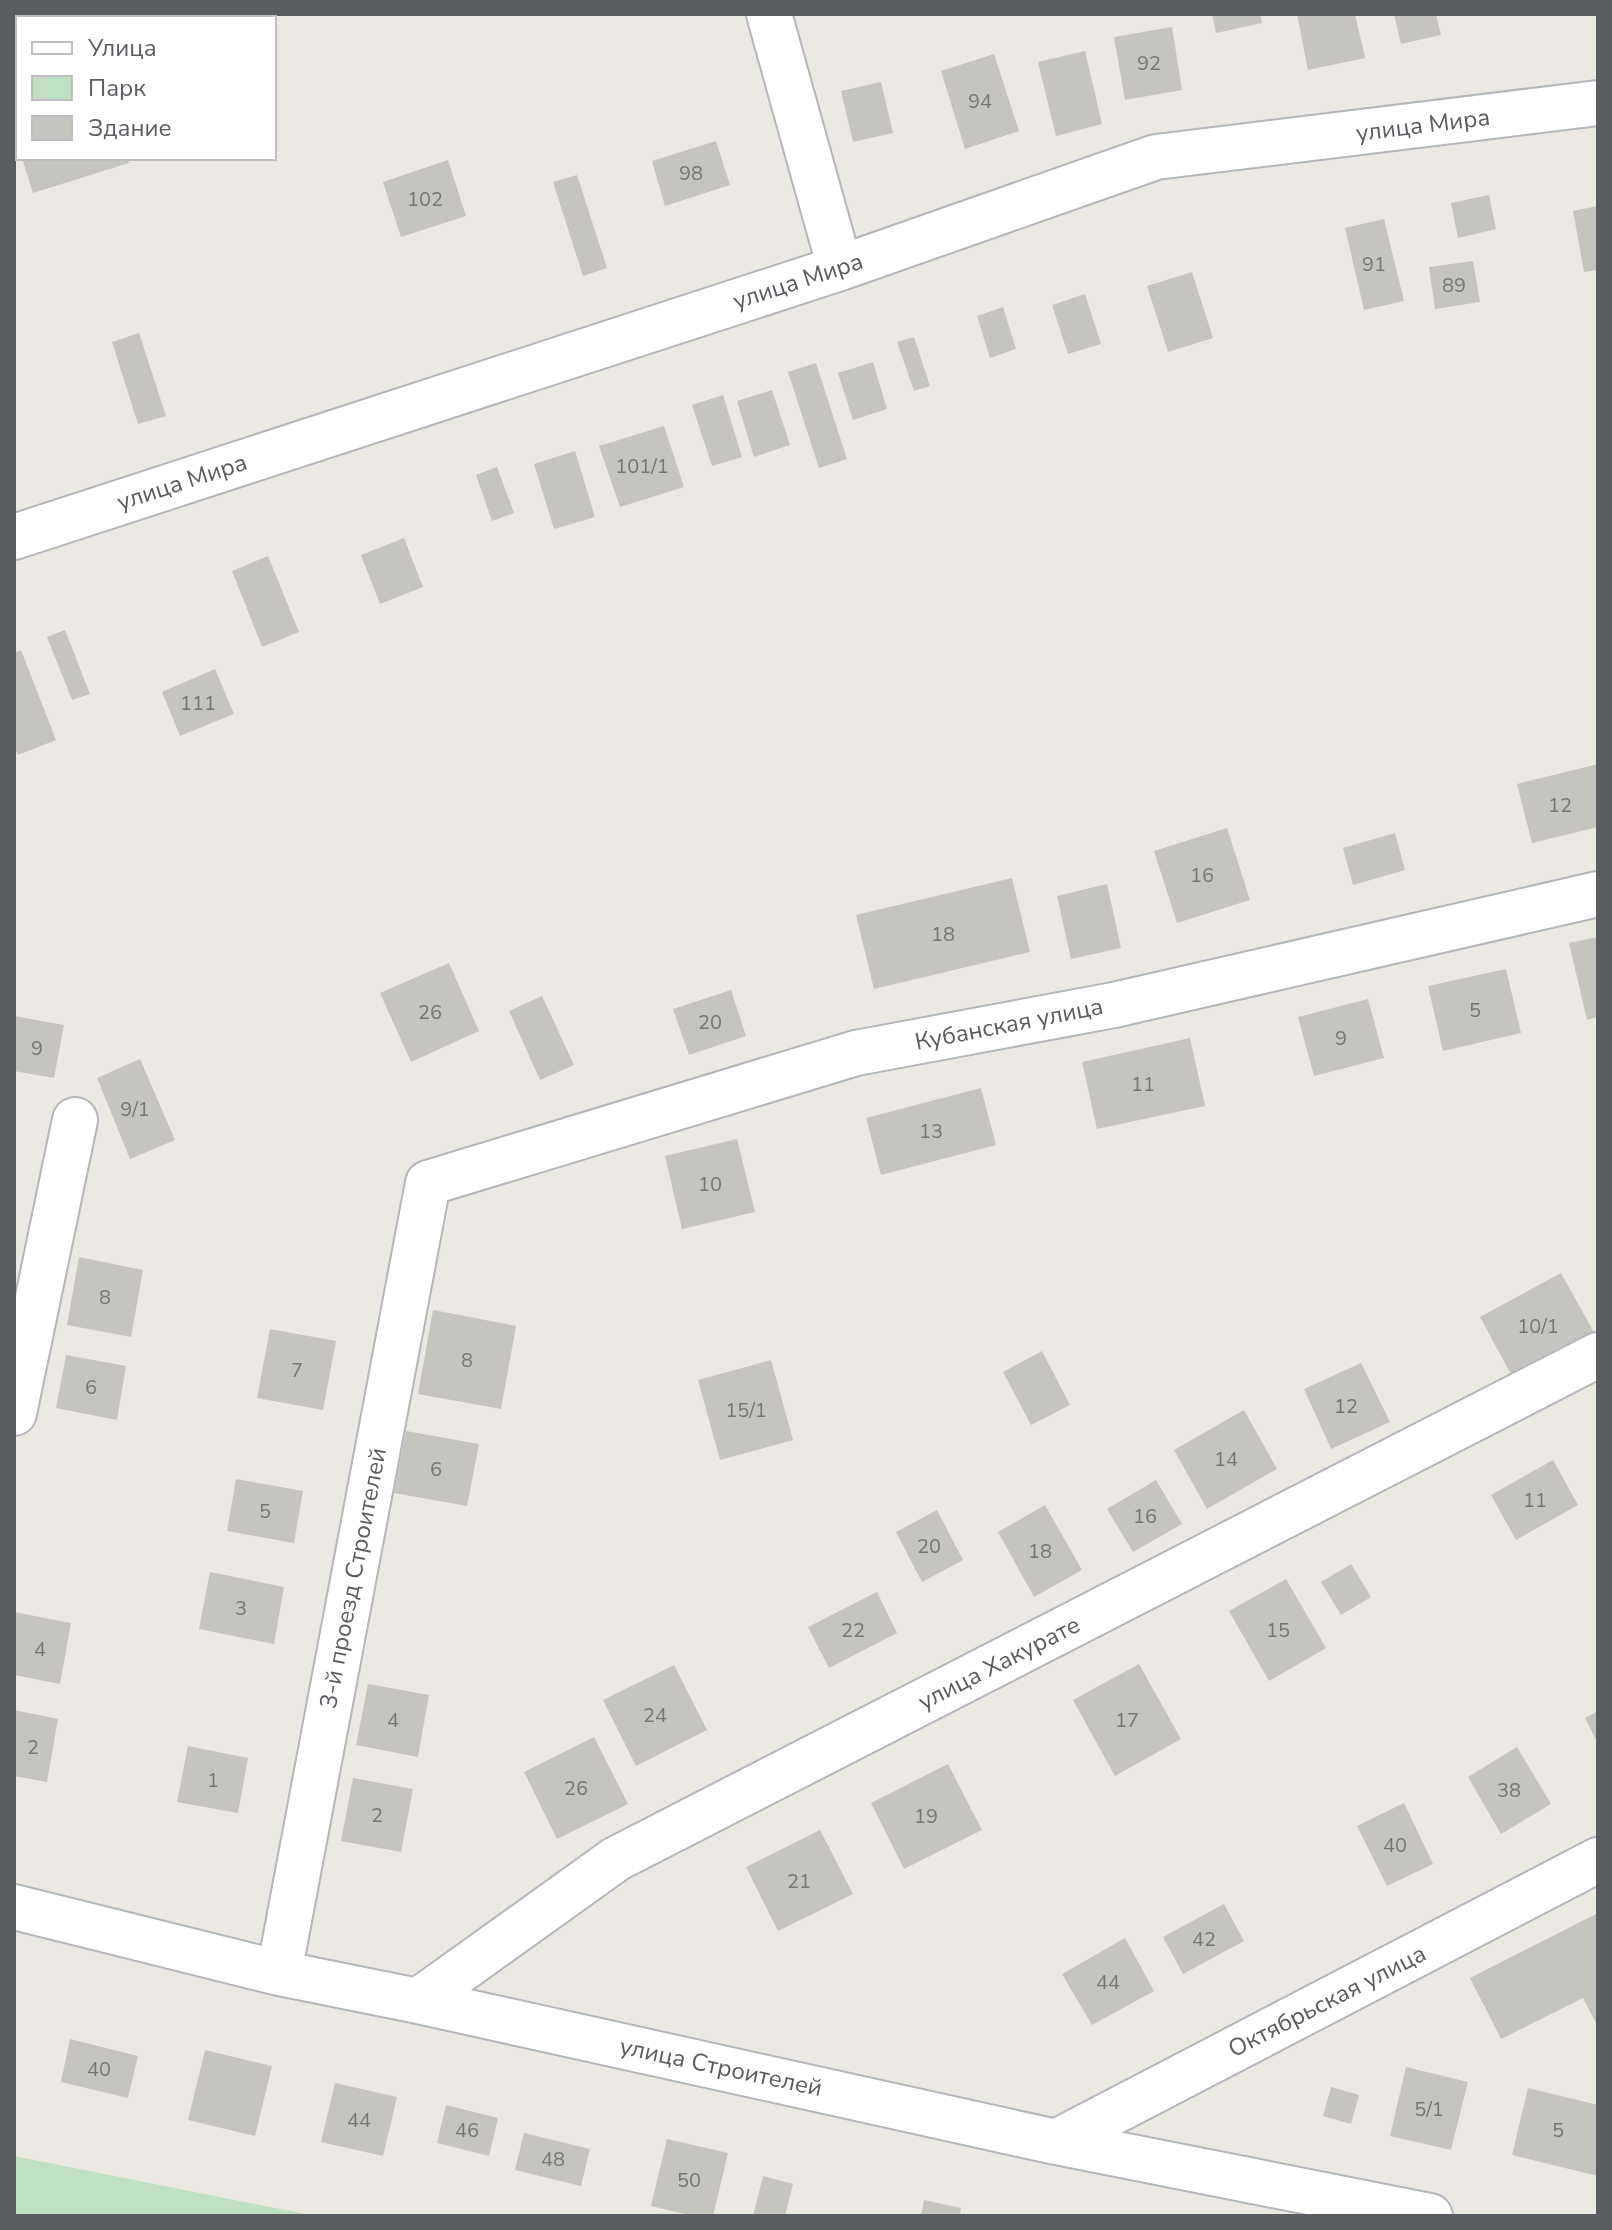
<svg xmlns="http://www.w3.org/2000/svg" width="1612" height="2230" font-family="'Nunito Sans',sans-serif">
<rect width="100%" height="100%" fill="#ebe9e1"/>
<path fill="#bfe0c2" d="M 14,2156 L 315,2216 L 14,2216 Z"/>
<path fill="#c6c4be" d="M 14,14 L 76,14 L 77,18 L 18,18 L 18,56 L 14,57 Z
M 125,14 L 206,14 L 207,18 L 126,18 Z
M 1212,14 L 1260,14 L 1262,23 L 1216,33 Z
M 1297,14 L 1355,14 L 1365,58 L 1308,70 Z
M 1394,14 L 1436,14 L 1441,35 L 1401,44 Z
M 1172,27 L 1182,90 L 1125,100 L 1114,37 Z
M 1085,51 L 1102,124 L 1056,136 L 1038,62 Z
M 994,54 L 1019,131 L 965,149 L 941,71 Z
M 881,82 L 893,133 L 853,142 L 841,91 Z
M 716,141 L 730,185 L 665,206 L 652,161 Z
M 22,158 L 127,158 L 129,163 L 33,193 Z
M 448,160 L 466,216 L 401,237 L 383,182 Z
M 577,175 L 607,268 L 583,276 L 553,182 Z
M 1489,195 L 1496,229 L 1458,238 L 1451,203 Z
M 1598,206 L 1598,270 L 1584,272 L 1573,211 Z
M 1384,219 L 1404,301 L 1364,310 L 1345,228 Z
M 1473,261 L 1480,302 L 1435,309 L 1429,267 Z
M 1192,272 L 1213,338 L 1168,352 L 1147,286 Z
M 1085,294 L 1101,344 L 1068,354 L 1052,305 Z
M 1003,307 L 1016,349 L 990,358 L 977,316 Z
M 139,333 L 166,416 L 138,424 L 112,342 Z
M 914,337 L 930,386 L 914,391 L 897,342 Z
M 873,362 L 887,409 L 853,420 L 838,373 Z
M 816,363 L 847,459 L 819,468 L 788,372 Z
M 772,390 L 790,445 L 754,457 L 737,401 Z
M 723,395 L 742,457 L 712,466 L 692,405 Z
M 664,426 L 684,487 L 620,507 L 599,446 Z
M 575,451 L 595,517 L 554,529 L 534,464 Z
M 497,467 L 514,513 L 492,521 L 476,475 Z
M 404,538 L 423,587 L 380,604 L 361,555 Z
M 268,556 L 299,632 L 262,647 L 232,571 Z
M 65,630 L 90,694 L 72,700 L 47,637 Z
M 21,650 L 56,740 L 18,755 L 14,746 L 14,653 Z
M 215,669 L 234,714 L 180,736 L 162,692 Z
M 1598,764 L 1598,827 L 1532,843 L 1517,784 Z
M 1227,828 L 1250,900 L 1177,923 L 1154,851 Z
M 1395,833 L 1405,870 L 1353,885 L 1343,848 Z
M 1012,878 L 1030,952 L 874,989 L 856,915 Z
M 1107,884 L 1121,948 L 1071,959 L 1057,896 Z
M 1598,937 L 1598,1017 L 1587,1020 L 1569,943 Z
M 449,963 L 479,1031 L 411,1062 L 380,993 Z
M 1506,969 L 1521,1033 L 1443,1051 L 1428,986 Z
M 731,990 L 746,1036 L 689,1055 L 673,1009 Z
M 542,996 L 574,1065 L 540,1080 L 509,1011 Z
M 1368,999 L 1384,1058 L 1314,1076 L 1298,1017 Z
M 14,1016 L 64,1025 L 54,1078 L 14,1071 Z
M 1190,1038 L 1205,1106 L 1097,1129 L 1082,1062 Z
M 140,1059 L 175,1140 L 130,1159 L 97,1078 Z
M 981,1088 L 996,1145 L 881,1175 L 866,1118 Z
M 737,1139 L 755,1212 L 682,1229 L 665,1156 Z
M 79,1257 L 143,1270 L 131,1337 L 67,1325 Z
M 1561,1273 L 1596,1336 L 1514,1380 L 1480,1317 Z
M 433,1310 L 516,1326 L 501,1409 L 418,1394 Z
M 270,1329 L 336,1341 L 323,1410 L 257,1398 Z
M 1042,1351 L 1070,1405 L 1031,1425 L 1003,1372 Z
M 66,1355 L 126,1366 L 117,1420 L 56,1408 Z
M 771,1360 L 793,1440 L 720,1460 L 698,1380 Z
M 1361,1363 L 1390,1422 L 1331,1449 L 1304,1389 Z
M 1244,1410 L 1277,1469 L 1207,1509 L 1174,1450 Z
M 406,1431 L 479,1444 L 467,1506 L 394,1493 Z
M 1553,1460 L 1578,1505 L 1516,1540 L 1491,1495 Z
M 236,1479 L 303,1491 L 294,1543 L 227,1531 Z
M 1156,1480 L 1182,1524 L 1133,1552 L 1107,1509 Z
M 1045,1505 L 1082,1570 L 1034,1597 L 998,1532 Z
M 937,1510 L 963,1560 L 922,1582 L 896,1532 Z
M 1351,1564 L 1371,1597 L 1341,1615 L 1321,1582 Z
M 210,1572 L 284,1587 L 274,1644 L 199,1629 Z
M 1286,1579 L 1326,1648 L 1269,1681 L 1229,1611 Z
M 877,1592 L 897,1633 L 829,1668 L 808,1627 Z
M 14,1612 L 71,1623 L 60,1684 L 14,1675 Z
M 1139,1664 L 1181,1739 L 1115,1776 L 1073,1700 Z
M 674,1665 L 707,1730 L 636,1766 L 603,1700 Z
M 368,1684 L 429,1695 L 418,1757 L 356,1745 Z
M 14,1710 L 58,1719 L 47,1782 L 14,1776 Z
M 1598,1711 L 1598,1744 L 1585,1718 Z
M 594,1737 L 628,1804 L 557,1839 L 524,1772 Z
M 188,1746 L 248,1758 L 238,1813 L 177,1802 Z
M 1517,1747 L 1551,1804 L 1501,1834 L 1468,1777 Z
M 948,1764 L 982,1830 L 904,1869 L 871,1803 Z
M 353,1778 L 413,1789 L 401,1852 L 341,1841 Z
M 1404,1803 L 1433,1864 L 1387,1886 L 1357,1826 Z
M 820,1830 L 853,1894 L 778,1931 L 746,1867 Z
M 1224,1904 L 1244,1941 L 1183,1974 L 1163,1937 Z
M 1598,1913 L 1598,2027 L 1583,1998 L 1501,2039 L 1470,1978 Z
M 1125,1938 L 1154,1991 L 1092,2025 L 1062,1974 Z
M 70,2039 L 138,2056 L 128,2098 L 61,2082 Z
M 205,2050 L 272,2066 L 255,2136 L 188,2120 Z
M 1406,2067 L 1468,2082 L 1451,2150 L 1390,2136 Z
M 335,2083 L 397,2097 L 383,2156 L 321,2142 Z
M 1331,2087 L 1359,2095 L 1351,2124 L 1323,2116 Z
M 1528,2088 L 1598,2105 L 1598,2176 L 1512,2155 Z
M 446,2105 L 498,2118 L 489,2156 L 437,2143 Z
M 524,2133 L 590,2149 L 581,2186 L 515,2170 Z
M 667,2139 L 728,2153 L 713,2216 L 693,2216 L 651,2206 Z
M 763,2176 L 793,2184 L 785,2216 L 753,2216 Z
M 924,2200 L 961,2208 L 960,2216 L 921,2216 Z"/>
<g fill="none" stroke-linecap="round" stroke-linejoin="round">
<defs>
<path id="minor" d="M 769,14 L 840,268
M 14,537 L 840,268 L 1156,157 L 1598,103
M 14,1413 L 75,1120
M 14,1907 L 279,1973 L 418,2001 L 1056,2142 L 1430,2216
M 279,1973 L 428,1183 L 856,1053 L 1114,1005 L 1598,894
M 418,2001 L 616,1859 L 1598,1355
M 1056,2142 L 1598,1860"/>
</defs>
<use href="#minor" stroke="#b3b6ba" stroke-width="48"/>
<use href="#minor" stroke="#fff" stroke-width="44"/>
</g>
<g text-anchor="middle" stroke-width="6" stroke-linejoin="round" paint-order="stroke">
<g font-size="20" fill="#747678">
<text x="1149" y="70">92</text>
<text x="980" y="108">94</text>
<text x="691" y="180">98</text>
<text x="425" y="206">102</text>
<text x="1374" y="271">91</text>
<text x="1454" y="292">89</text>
<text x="642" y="473">101/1</text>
<text x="198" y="710">111</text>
<text x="1560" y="812">12</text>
<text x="1202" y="882">16</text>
<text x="943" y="941">18</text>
<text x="1475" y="1017">5</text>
<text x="430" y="1019">26</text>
<text x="710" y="1029">20</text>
<text x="1341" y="1045">9</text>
<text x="37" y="1055">9</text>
<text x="1143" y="1091">11</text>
<text x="135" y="1116">9/1</text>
<text x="931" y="1138">13</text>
<text x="710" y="1191">10</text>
<text x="105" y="1304">8</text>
<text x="1538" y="1333">10/1</text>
<text x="467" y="1367">8</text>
<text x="297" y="1377">7</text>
<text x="91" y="1394">6</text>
<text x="1346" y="1413">12</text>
<text x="746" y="1417">15/1</text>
<text x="1226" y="1466">14</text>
<text x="436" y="1476">6</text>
<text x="1535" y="1507">11</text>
<text x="265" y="1518">5</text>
<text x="1145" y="1523">16</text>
<text x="929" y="1553">20</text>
<text x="1040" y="1558">18</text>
<text x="241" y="1615">3</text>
<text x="853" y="1637">22</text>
<text x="1278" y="1637">15</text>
<text x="40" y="1656">4</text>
<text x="655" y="1722">24</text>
<text x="393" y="1727">4</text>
<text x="1127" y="1727">17</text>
<text x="33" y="1754">2</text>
<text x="213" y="1787">1</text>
<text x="576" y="1795">26</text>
<text x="1509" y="1797">38</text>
<text x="377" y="1822">2</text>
<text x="926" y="1823">19</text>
<text x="1395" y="1852">40</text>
<text x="799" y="1888">21</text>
<text x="1204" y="1946">42</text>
<text x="1108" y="1989">44</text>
<text x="99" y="2076">40</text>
<text x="1429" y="2116">5/1</text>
<text x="359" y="2127">44</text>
<text x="467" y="2137">46</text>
<text x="1558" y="2137">5</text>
<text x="553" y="2166">48</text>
<text x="689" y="2187">50</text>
</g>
<g font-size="24" fill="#595c60" stroke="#fff">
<text transform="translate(1423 125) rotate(-7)" y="8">улица Мира</text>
<text transform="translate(798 281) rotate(-18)" y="8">улица Мира</text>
<text transform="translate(182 482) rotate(-18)" y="8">улица Мира</text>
<text transform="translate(1009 1024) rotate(-11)" y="8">Кубанская улица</text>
<text transform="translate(353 1578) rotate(-79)" y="8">3-й проезд Строителей</text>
<text transform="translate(999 1663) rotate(-27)" y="8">улица Хакурате</text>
<text transform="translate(1327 2001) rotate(-27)" y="8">Октябрьская улица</text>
<text transform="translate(721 2067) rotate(12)" y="8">улица Строителей</text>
</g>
</g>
<rect width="1612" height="2230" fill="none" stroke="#595c60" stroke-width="32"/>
<rect x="16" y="16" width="260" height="144" fill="#ffffff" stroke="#bdbebf" stroke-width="2"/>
<rect x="32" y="42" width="40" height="12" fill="#ffffff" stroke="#bdbebf" stroke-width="2"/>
<text x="88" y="56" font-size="24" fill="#595c60">Улица</text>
<rect x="32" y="76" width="40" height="24" fill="#bfe0c2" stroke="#bdbebf" stroke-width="2"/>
<text x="88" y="96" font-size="24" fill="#595c60">Парк</text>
<rect x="32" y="116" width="40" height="24" fill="#c6c4be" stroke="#bdbebf" stroke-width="2"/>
<text x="88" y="136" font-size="24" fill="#595c60">Здание</text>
</svg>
